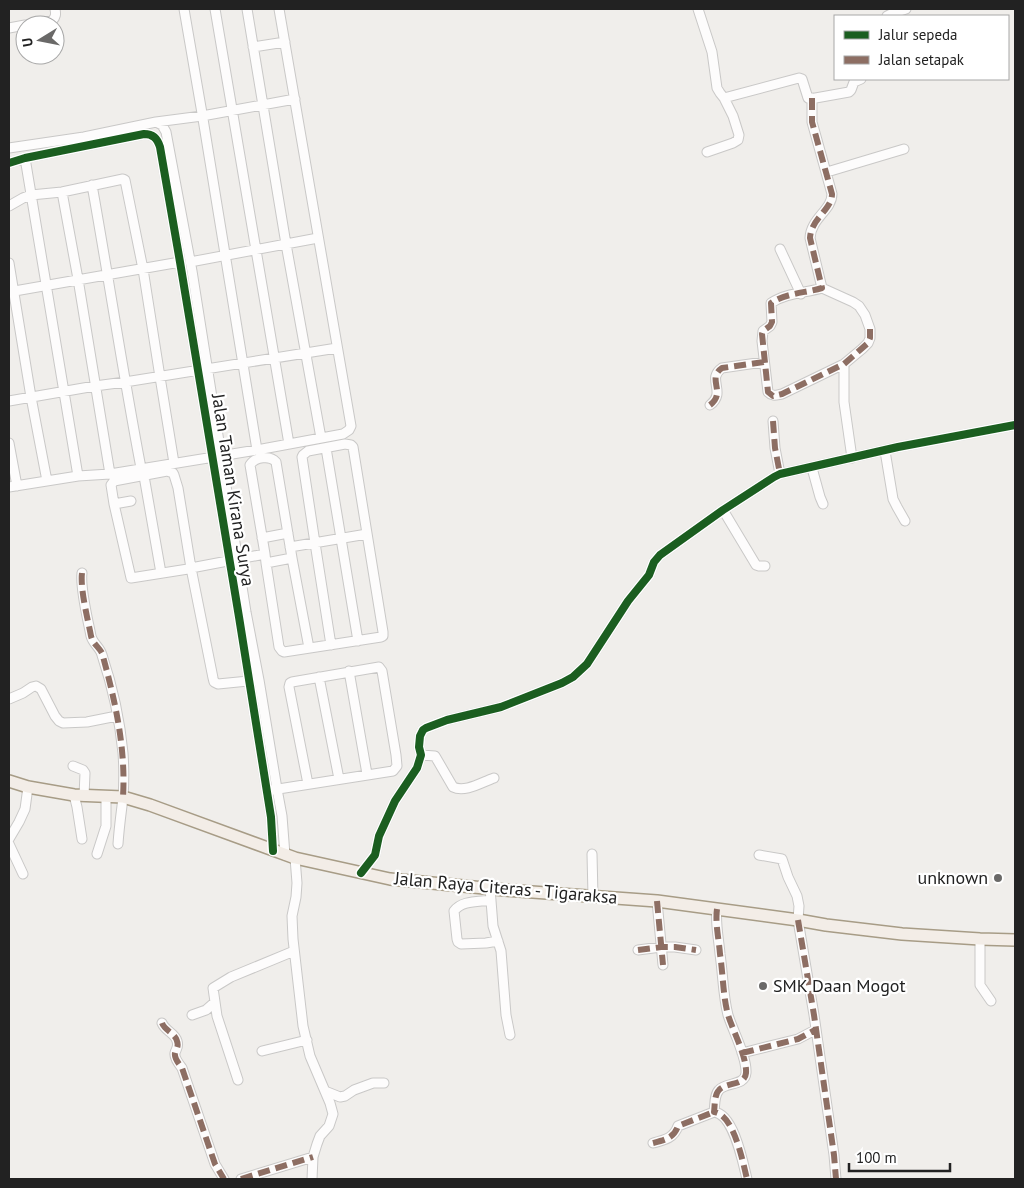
<svg xmlns="http://www.w3.org/2000/svg" width="1024" height="1188" font-family="'PT Sans',sans-serif">
<rect width="100%" height="100%" fill="#f0eeeb"/>
<g fill="none" stroke-linecap="round" stroke-linejoin="round">
<defs>
<path id="minor" d="M 184,9 L 203,119 L 257,450
M 215,9 L 289,444
M 247,9 L 286,244 L 321,438
M 698,9 L 712,52 L 717,88 L 720,93 L 724,98 L 733,116 L 739,135 L 738,140 L 733,143 L 707,152
M 887,16 L 891,14 L 906,9
M 27,25 L 52,21 C 56,17 56,14 55,9
M 9,28 L 25,25
M 253,47 L 285,42
M 724,98 L 799,78 L 802,79 L 808,98 L 810,99 L 849,92 L 851,90 L 854,82 L 861,79
M 812,98 L 812,122 L 832,194 C 832,210 811,218 810,238 L 822,288 C 805,293 786,293 771,303 L 772,322 L 770,326 L 763,331 L 762,341 L 768,392 C 773,397 776,395 782,394 L 844,364 L 862,349 L 868,343 L 870,338 L 870,329 L 865,315 L 859,306 L 853,302 L 822,288
M 156,122 L 162,125 L 166,132 L 192,271 L 246,612 L 259,680 L 277,789 L 282,816 L 285,855
M 9,148 L 84,137 L 156,122 L 202,116 L 295,99
M 25,158 L 78,476
M 9,163 L 25,158 L 144,134 C 153,134 157,138 160,147 L 180,262 L 239,617 L 271,817 L 273,851
M 827,172 L 904,149
M 92,185 C 109,280 123,374 141,468
M 62,192 L 78,279 L 110,474
M 9,206 L 23,198 L 31,195 L 62,192 L 123,179 L 125,180 L 143,269 L 160,377 L 174,463
M 780,249 L 801,294
M 190,262 L 318,238
M 9,263 L 31,397 L 47,481
M 9,292 L 180,262
M 844,364 L 844,402 L 852,458
M 9,401 L 95,386 L 125,382 L 337,348
M 710,405 C 727,392 706,379 722,368 L 764,362
M 773,421 L 775,448 L 780,474
M 9,443 L 17,486
M 326,448 L 358,641
M 885,451 L 893,499 L 897,507 L 905,521
M 812,468 L 820,497 L 823,504
M 144,476 L 161,573
M 9,487 L 78,476 L 110,474 L 257,450 L 343,434 L 349,430 L 351,426 L 279,9
M 114,504 L 131,501
M 723,510 L 756,565 L 759,566 L 765,566
M 262,538 L 288,533
M 290,547 L 367,534
M 292,558 L 309,648
M 266,563 L 279,647 L 282,651 L 284,652 L 381,637 L 383,636 L 383,632 L 353,447 L 351,445 L 345,444 L 308,451 L 303,455 L 302,457 L 315,543 L 331,645
M 82,573 C 80,589 88,620 91,636 C 93,644 100,647 102,655 C 112,685 120,722 123,753 C 124,767 124,783 123,798 C 121,814 119,828 118,844
M 349,671 L 367,774
M 319,677 L 339,779
M 259,680 L 218,684 L 214,682 L 213,678 L 191,568 L 178,488 L 174,475 L 173,473 L 167,471 L 114,481 L 111,485 L 114,504 L 131,578 L 188,569 L 191,568 L 265,554 L 266,563 L 292,558 L 276,462 C 270,455 255,457 250,465 L 265,554
M 9,699 L 23,693 L 32,687 L 36,686 L 41,689 L 55,716 L 59,721 L 63,723 L 87,722 L 117,716
M 421,755 L 435,756 L 453,787 C 465,793 482,782 494,778
M 73,766 L 83,770 L 85,773 L 84,796
M 272,790 L 393,771 L 397,766 L 396,755 L 382,671 L 379,667 L 292,682 L 290,683 L 289,687 L 308,784
M 74,795 L 77,807 L 82,839
M 9,839 L 19,822 L 25,809 L 28,787
M 9,844 L 23,874
M 97,854 L 106,826 L 106,796
M 592,854 L 593,896
M 759,855 L 782,859 L 788,877 L 797,896 L 799,906 L 798,920 L 814,1015 L 834,1155 L 836,1179
M 295,858 L 297,883 L 296,897 L 292,916 L 293,939 L 303,1026 L 310,1056 L 330,1103 L 333,1114 L 329,1126 L 320,1136 L 317,1144 L 313,1157 L 312,1179
M 361,873 L 375,855 L 379,836 L 395,801 L 417,768 L 421,755 L 419,747 L 420,736 L 423,730 L 426,728 L 447,720 L 501,707 L 562,683 L 573,677 L 587,664 L 628,601 L 649,575 L 654,562 L 660,555 L 723,510 L 774,477 L 780,474 L 898,447 L 1015,425
M 490,888 L 493,926 L 501,951 L 506,1015 L 510,1035
M 491,900 C 479,902 462,900 454,911 L 457,939 L 458,942 L 461,944 L 486,943 L 498,941
M 657,901 L 663,965
M 717,909 C 715,923 719,940 720,954 C 723,974 723,996 728,1015 C 733,1031 747,1057 746,1073 C 745,1086 726,1082 719,1090 C 714,1095 715,1106 714,1112 C 734,1114 743,1163 747,1179
M 980,939 L 980,985 L 991,1001
M 638,950 L 661,947 L 675,947 L 696,950
M 192,1015 L 206,1010 L 214,1003
M 162,1023 C 165,1031 175,1033 177,1041 C 179,1047 176,1049 175,1053 C 174,1058 179,1064 182,1068 L 215,1164 L 224,1179
M 262,1051 L 307,1040
M 742,1053 L 798,1039 L 815,1030
M 238,1080 L 217,1016 L 213,988 L 231,977 L 294,951
M 325,1091 L 340,1097 L 345,1096 L 354,1090 L 373,1083 L 384,1083
M 653,1143 C 665,1140 674,1138 678,1126 L 714,1112
M 241,1179 L 313,1157"/>
<path id="major" d="M 9,781 L 28,787 L 74,795 L 123,797 L 150,805 L 295,858 L 390,879 L 505,890 L 657,901 L 798,920 L 826,925 L 902,934 L 980,939 L 1015,940"/>
</defs>
<use href="#minor" stroke="#c9c8c7" stroke-width="11"/>
<use href="#major" stroke="#a79c86" stroke-width="14"/>
<use href="#minor" stroke="#fdfcfc" stroke-width="9"/>
<use href="#major" stroke="#f3ede7" stroke-width="11"/>
<path stroke="#8d6e63" stroke-width="6" stroke-dasharray="12 6" stroke-linecap="butt" d="M 812,98 L 812,122 L 832,194 C 832,210 811,218 810,238 L 822,288 C 805,293 786,293 771,303 L 772,322 L 770,326 L 763,331 L 762,334 L 768,392 L 773,396 L 782,394 L 844,364 L 868,343 L 870,338 L 870,329
M 710,405 C 727,392 706,379 722,368 L 764,362
M 773,421 L 775,448 L 780,474
M 82,573 C 80,589 88,620 91,636 C 93,644 98,646 102,653 C 115,700 126,748 123,797
M 657,901 L 663,965
M 717,909 C 715,923 719,940 720,954 C 723,974 723,996 728,1015 C 733,1031 747,1057 746,1073 C 745,1086 726,1082 719,1090 C 714,1095 715,1106 714,1112 C 734,1114 743,1163 747,1179
M 798,920 L 814,1015 L 834,1155 L 836,1179
M 638,950 L 661,947 L 675,947 L 696,950
M 162,1023 C 165,1031 175,1033 177,1041 C 179,1047 176,1049 175,1053 C 174,1058 179,1064 182,1068 L 215,1164 L 224,1179
M 742,1053 L 798,1039 L 815,1030
M 653,1143 C 665,1140 674,1138 678,1126 L 714,1112
M 241,1179 L 313,1157"/>
<defs>
<path id="cycleway" d="M 9,163 L 25,158 L 144,134 C 153,134 157,138 160,147 L 180,262 L 239,617 L 271,817 L 273,851
M 361,873 L 375,855 L 379,836 L 395,801 L 417,768 L 421,755 L 419,747 L 420,736 L 423,730 L 426,728 L 447,720 L 501,707 L 562,683 L 573,677 L 587,664 L 628,601 L 649,575 L 654,562 L 660,555 L 723,510 L 774,477 L 780,474 L 898,447 L 1015,425"/>
</defs>
<use href="#cycleway" stroke="#fff" stroke-width="11"/>
<use href="#cycleway" stroke="#1b5e20" stroke-width="8"/>
</g>
<g fill="#6a6968" stroke="#fff" stroke-width="2">
<circle cx="998" cy="878" r="5"/>
<circle cx="763" cy="986" r="5"/>
</g>
<g text-anchor="middle" stroke-width="4.5" stroke-linejoin="round" paint-order="stroke">
<g font-size="18" fill="#222" stroke="#fff">
<text transform="translate(233 490) rotate(81)" y="6">Jalan Taman Kirana Surya</text>
<text transform="translate(506 888) rotate(5)" y="6">Jalan Raya Citeras - Tigaraksa</text>
</g>
<g font-size="18" fill="#222" stroke="#fff" text-anchor="end">
<text x="988" y="884">unknown</text>
<text x="773" y="992" text-anchor="start">SMK Daan Mogot</text>
</g>
</g>
<rect width="1024" height="1188" fill="none" stroke="#222222" stroke-width="20"/>
<rect x="834" y="15" width="175" height="65" fill="#ffffff" stroke="#a7a7a7"/>
<rect x="844" y="31" width="25" height="8" fill="#1b5e20" stroke="#a7a7a7"/>
<text x="879" y="40" font-size="15" fill="#222222">Jalur sepeda</text>
<rect x="844" y="56" width="25" height="8" fill="#8d6e63" stroke="#a7a7a7"/>
<text x="879" y="65" font-size="15" fill="#222222">Jalan setapak</text>
<g transform="translate(40 40) rotate(260)"><circle r="24" fill="#ffffff" stroke="#a7a7a7"/>
<path d="M0-4L9 19L0 12L-9 19Z" fill="#6a6968"/>
<text y="-8" font-size="14" font-weight="bold" text-anchor="middle" fill="#222222">U</text>
</g>
<path d="M849 1163v8h101v-8" fill="none" stroke="#222222" stroke-width="2.5"/>
<text x="856" y="1163" font-size="15" fill="#222222" stroke="#ffffff" stroke-width="4" paint-order="stroke">100 m</text>
</svg>
